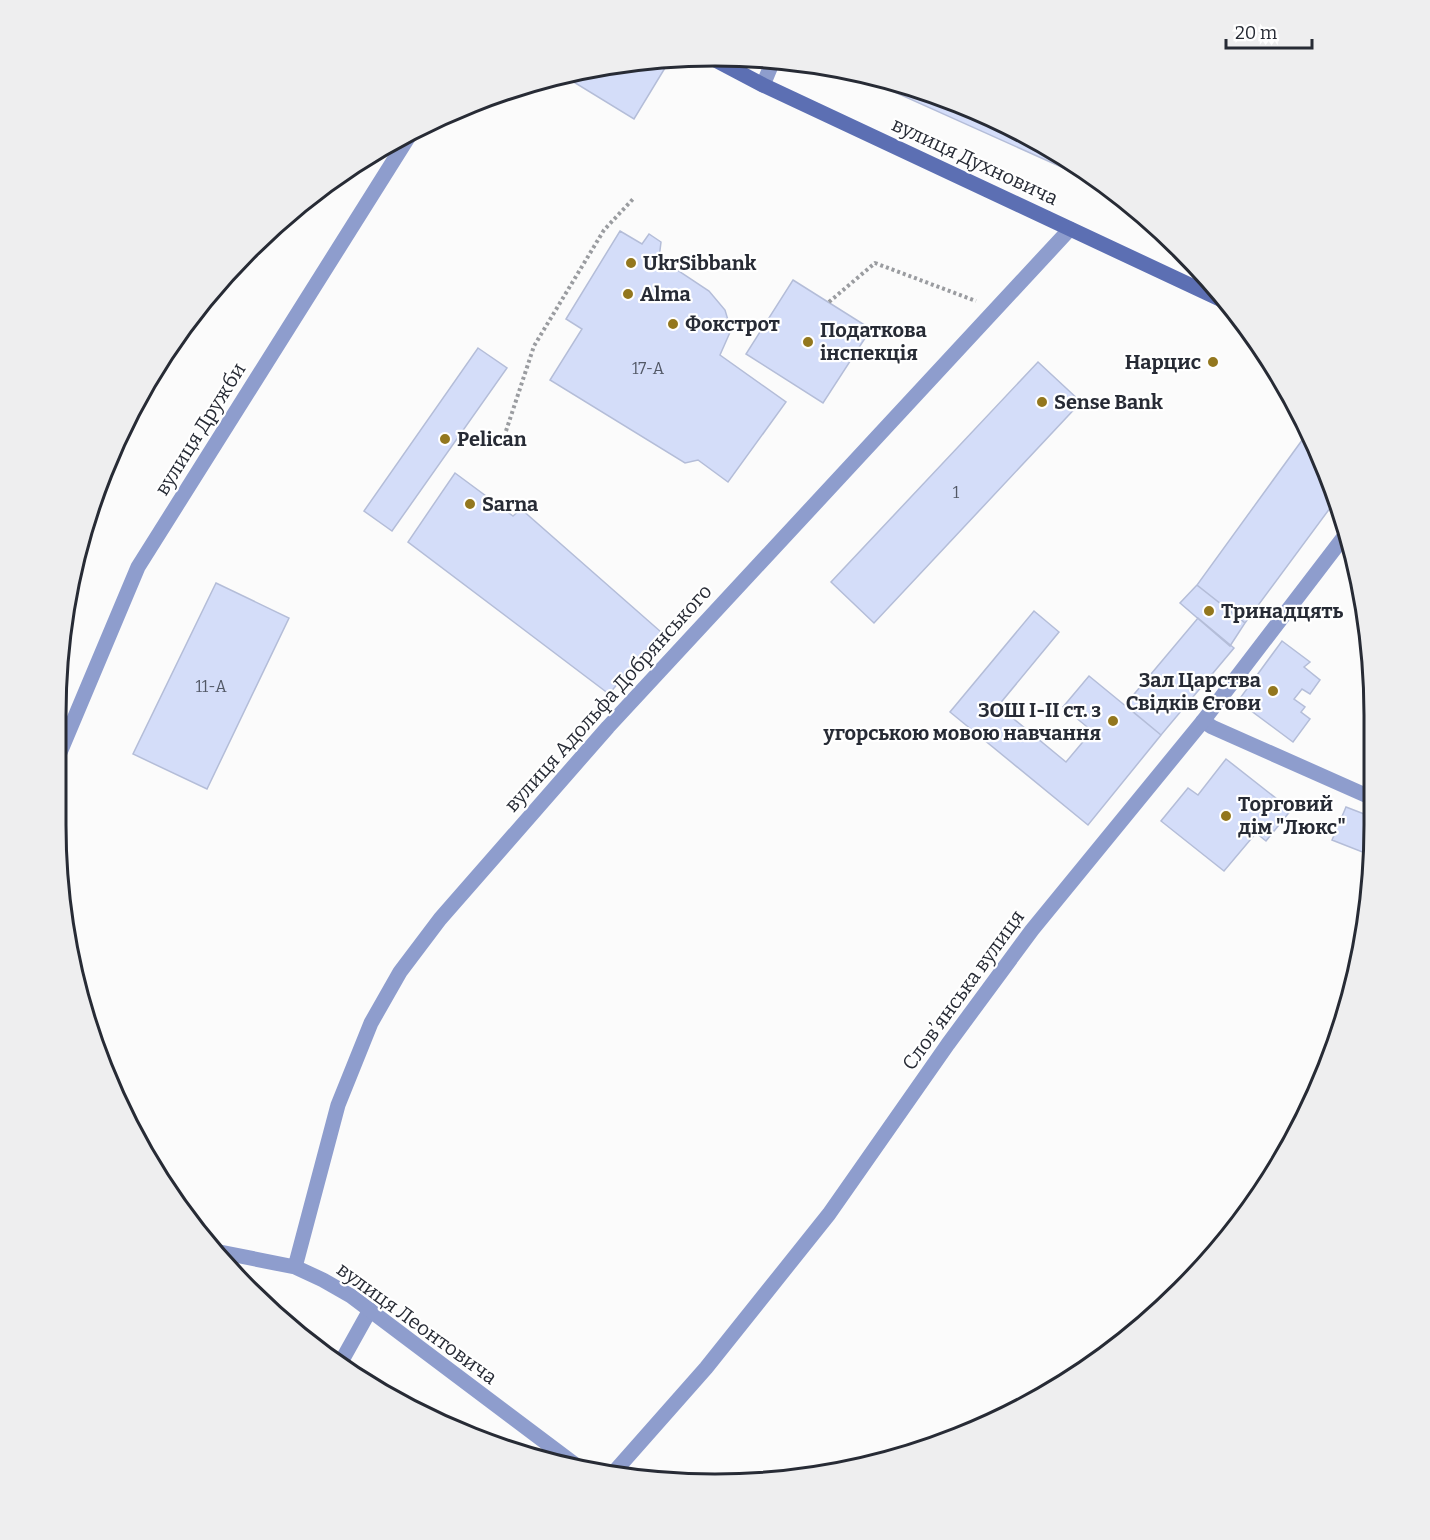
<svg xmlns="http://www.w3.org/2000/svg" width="1430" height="1540" font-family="Bitter,serif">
<rect width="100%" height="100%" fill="#fbfbfb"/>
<path fill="#d4ddf9" stroke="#b4bdd8" stroke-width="1.5" d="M 664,61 L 668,63 L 634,119 L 572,81 L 579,71 L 587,68 Z
M 840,68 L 844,68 L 874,78 L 872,82 Z
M 874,78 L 968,106 L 1082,167 L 1106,187 L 872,82 Z
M 620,231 L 642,244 L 649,234 L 661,242 L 659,258 L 709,291 L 725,310 L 731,330 L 720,355 L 786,402 L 728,482 L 698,460 L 685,463 L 550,380 L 582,329 L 566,319 Z
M 793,280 L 871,329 L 823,403 L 746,354 Z
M 478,348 L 507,368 L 392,531 L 364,511 Z
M 1038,362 L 1081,402 L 874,623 L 831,582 Z
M 1308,432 L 1324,463 L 1336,500 L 1245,623 L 1197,585 Z
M 455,473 L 513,516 L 521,509 L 661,632 L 609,694 L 408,542 Z
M 216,583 L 289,618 L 207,789 L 133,754 Z
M 1197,585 L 1245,623 L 1230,646 L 1180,603 Z
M 1034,611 L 1059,632 L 998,706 L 1066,762 L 1092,731 L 1063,707 L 1089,676 L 1161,735 L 1088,825 L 950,712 Z
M 1198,618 L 1234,648 L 1161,735 L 1125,705 Z
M 1282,641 L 1310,662 L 1304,667 L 1320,680 L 1310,694 L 1302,689 L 1294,699 L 1305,707 L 1301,712 L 1310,719 L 1293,742 L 1238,701 Z
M 1226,759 L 1291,810 L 1266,841 L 1256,833 L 1224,871 L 1161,821 L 1188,788 L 1198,795 Z
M 1346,807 L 1372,817 L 1370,855 L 1332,840 Z"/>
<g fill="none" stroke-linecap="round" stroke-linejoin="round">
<path stroke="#9a9ca0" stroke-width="4" stroke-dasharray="3 3" stroke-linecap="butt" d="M 829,302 L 875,263 L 976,301
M 506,431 L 534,346 L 604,230 L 633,199"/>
<path stroke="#8e9dcd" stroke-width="15" d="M 763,85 L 773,61
M 341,1362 L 370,1310"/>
<path stroke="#8e9dcd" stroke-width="15" d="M 1203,721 L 1212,727 L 1372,798
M 56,762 L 138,567 L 411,133
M 215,1251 L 295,1267 L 323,1280 L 351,1296 L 577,1466
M 295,1267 L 338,1105 L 371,1023 L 400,972 L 440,919 L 608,727 L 1070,229"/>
<path stroke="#8e9dcd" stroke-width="15" d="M 615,1471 L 706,1368 L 829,1214 L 948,1044 L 1032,930 L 1203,721 L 1346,534"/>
<path stroke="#5c6fb3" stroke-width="15" d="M 708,56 L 763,85 L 1224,301"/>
</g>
<g fill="#93771e" stroke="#fff" stroke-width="2">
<circle cx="631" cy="263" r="6"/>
<circle cx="628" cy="294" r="6"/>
<circle cx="673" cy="324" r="6"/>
<circle cx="808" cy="342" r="6"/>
<circle cx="1213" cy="362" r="6"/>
<circle cx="1042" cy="402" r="6"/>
<circle cx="445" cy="439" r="6"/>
<circle cx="470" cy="504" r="6"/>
<circle cx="1209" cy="611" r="6"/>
<circle cx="1273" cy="691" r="6"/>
<circle cx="1113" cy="721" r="6"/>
<circle cx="1226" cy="816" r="6"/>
</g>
<g text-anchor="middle" stroke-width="4.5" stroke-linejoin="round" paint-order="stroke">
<g font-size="16" fill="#525866">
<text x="648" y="374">17-А</text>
<text x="956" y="498">1</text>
<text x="211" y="692">11-А</text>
</g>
<g font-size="20" fill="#272b35" stroke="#fff">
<text transform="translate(975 161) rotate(25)" y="7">вулиця Духновича</text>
<text transform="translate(200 429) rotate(-58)" y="7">вулиця Дружби</text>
<text transform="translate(608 698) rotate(-48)" y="7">вулиця Адольфа Добрянського</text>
<text transform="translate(963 990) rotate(-54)" y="7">Словʼянська вулиця</text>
<text transform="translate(417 1323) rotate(36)" y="7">вулиця Леонтовича</text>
</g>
<g font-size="20" font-weight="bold" fill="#272b35" stroke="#fff" text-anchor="start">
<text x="643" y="270">UkrSibbank</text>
<text x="640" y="301">Alma</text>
<text x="685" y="331">Фокстрот</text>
<text x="820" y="337">Податкова<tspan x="820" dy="23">інспекція</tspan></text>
<text x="1201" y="369" text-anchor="end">Нарцис</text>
<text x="1054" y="409">Sense Bank</text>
<text x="457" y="446">Pelican</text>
<text x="482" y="511">Sarna</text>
<text x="1221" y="618">Тринадцять</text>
<text x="1261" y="687" text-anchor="end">Зал Царства<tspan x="1261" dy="23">Свідків Єгови</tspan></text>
<text x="1101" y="717" text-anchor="end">ЗОШ І-ІІ ст. з<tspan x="1101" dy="23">угорською мовою навчання</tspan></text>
<text x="1238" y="811">Торговий<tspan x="1238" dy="23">дім "Люкс"</tspan></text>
</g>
</g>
<path d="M0 0H1430V1540H0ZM715 66H715A649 649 0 0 1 1364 715V825A649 649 0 0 1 715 1474H715A649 649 0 0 1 66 825V715A649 649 0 0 1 715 66Z" fill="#eeeeef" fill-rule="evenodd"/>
<path fill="none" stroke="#272b35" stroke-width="3" d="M715 66H715A649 649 0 0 1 1364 715V825A649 649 0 0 1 715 1474H715A649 649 0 0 1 66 825V715A649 649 0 0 1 715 66Z"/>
<path d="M1226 39v9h86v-9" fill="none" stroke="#272b35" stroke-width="3"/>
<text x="1235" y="39" font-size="18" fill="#272b35" stroke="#ffffff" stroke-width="4.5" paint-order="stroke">20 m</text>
</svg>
